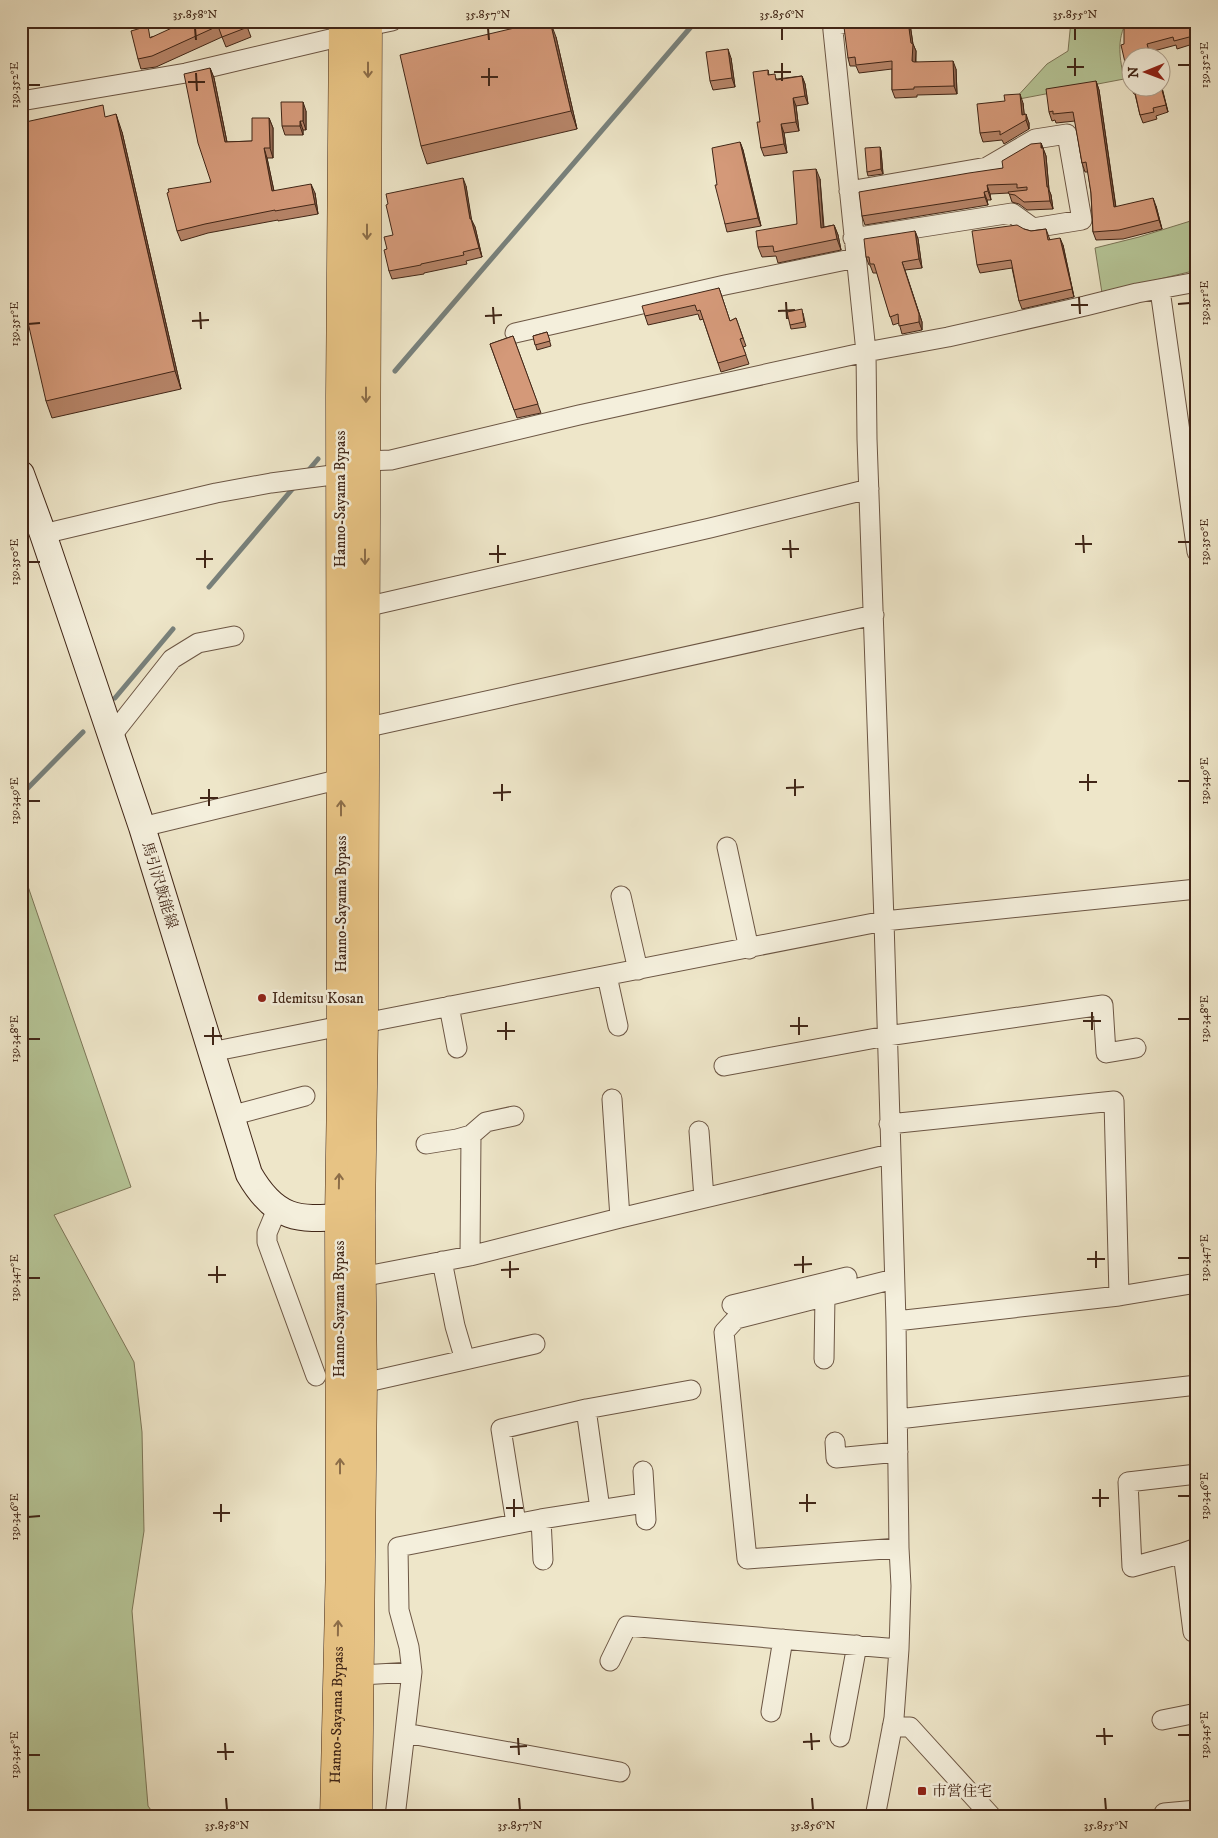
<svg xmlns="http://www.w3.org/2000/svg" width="1218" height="1838" font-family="'IM FELL DW Pica','Noto Serif JP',serif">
<rect width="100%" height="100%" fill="#eee6c9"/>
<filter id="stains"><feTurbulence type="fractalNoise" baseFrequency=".004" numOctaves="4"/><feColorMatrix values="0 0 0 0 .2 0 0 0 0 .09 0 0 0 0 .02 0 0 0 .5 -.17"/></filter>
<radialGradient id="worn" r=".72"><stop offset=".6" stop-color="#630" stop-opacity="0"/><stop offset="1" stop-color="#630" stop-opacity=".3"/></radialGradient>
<path fill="#b6c698" stroke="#7c7658" d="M 1071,21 L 1127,21 C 1116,40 1120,59 1124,79 L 1014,100 L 1047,64 L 1068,51 Z
M 1197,219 L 1197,270 L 1102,293 L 1095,248 L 1139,237 Z
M 21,866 L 131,1187 L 54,1215 L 134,1362 L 142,1432 L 144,1531 L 132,1611 L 148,1806 L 156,1817 L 21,1817 Z"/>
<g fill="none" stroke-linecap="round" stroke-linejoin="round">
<path stroke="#78817c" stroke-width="5" d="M 395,371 L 696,21
M 307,472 L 318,459
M 209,587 L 295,486
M 115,698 L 173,629
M 21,795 L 83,732"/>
<defs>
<path id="street" d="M 832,21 L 866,352 L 867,439 L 884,921 L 896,1321 L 899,1548 L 901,1586 L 899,1649 L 894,1718 L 875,1817
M 368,26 L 392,21
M 832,26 L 857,21
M 21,101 L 186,73 L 343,36
M 849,191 L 987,167 L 1035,139 L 1067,134 L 1082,220 L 1033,228 L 1012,213 L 853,238
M 1160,290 L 1197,552
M 515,333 L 725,285 L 856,258
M 366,461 L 391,460 L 579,415 L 866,352 L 948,337 L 1085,306 L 1137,293 L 1197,282
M 43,534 L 216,493 L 271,483 L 340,474
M 365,607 L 710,528 L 869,489
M 364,728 L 874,615
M 112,735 L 172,659 L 198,643 L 234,636
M 142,827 L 341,779
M 727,847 L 749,949
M 621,896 L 638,970
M 607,976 L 618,1026
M 449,1006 L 457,1048
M 364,1023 L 884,921 L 1197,889
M 211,1052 L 341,1026
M 724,1066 L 887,1036 L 1103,1005 L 1106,1053 L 1136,1048
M 612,1099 L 620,1218
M 230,1116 L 305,1096
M 889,1124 L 1114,1101 L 1119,1296
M 699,1131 L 704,1198
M 426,1144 L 457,1139 L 471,1135 L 486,1122 L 514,1116
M 277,1209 L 267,1233 L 267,1242 L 316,1376
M 470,1256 L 471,1135
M 442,1261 L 455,1326 L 465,1360
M 361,1277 L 470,1256 L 620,1218 L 890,1154
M 894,1279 L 736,1319 L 724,1332 L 747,1559 L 899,1548
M 732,1305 L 847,1277
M 896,1321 L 1119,1296 L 1197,1283
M 824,1359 L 825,1296
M 363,1383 L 535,1344
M 586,1409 L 600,1509
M 898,1419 L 1197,1385
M 835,1442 L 836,1458 L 898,1452
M 643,1471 L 646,1520
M 1197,1474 L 1128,1482 L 1132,1567 L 1183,1553 L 1197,1548
M 541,1519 L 543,1560
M 516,1523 L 501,1429 L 586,1409 L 691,1390
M 1183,1553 L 1193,1632 L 1197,1631
M 610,1661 L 627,1626 L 899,1649
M 361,1675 L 412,1672
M 771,1712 L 783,1639
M 1162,1720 L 1197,1713
M 892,1727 L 910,1727 L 992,1817
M 405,1733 L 620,1772
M 840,1737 L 857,1645
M 395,1817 L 412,1672 L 409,1647 L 399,1610 L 398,1547 L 541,1519 L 644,1503
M 1164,1817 L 1164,1813 L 1197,1810"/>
<path id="secondary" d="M 21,474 L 43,534 L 142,827 L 249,1174 C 280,1228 306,1218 360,1216"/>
<g id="highway">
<path id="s1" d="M 334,1817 L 340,1560 L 339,1217 L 341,1090 L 340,396 L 343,21"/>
<path d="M 358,1817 L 363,1383 L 361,1216 L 364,1023 L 368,21"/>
</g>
</defs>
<use href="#street" stroke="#6c5644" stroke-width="21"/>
<use href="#secondary" stroke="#412617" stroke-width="28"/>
<use href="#highway" stroke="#412617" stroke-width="29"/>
<use href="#street" stroke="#f4efdc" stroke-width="19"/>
<use href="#secondary" stroke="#f4efdc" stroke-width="26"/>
<use href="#highway" stroke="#e7c384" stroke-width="28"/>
</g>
<path fill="#b68468" stroke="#412617" d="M 245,21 L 251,37 L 226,47 L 222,37 L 156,67 L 141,69 L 138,59 L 151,37 Z
M 1147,21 L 1174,21 L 1174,22 L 1189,21 L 1196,43 L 1177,49 L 1176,45 L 1150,52 L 1152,58 L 1130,58 L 1124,44 L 1148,24 Z
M 866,22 L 867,24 L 910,24 L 913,44 L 916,51 L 916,62 L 956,69 L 957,94 L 917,95 L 917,97 L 895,98 L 892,90 L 892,69 L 859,73 L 856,66 L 850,66 L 848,58 Z
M 556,37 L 577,129 L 427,164 L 421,146 Z
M 731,58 L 735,87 L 713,90 L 710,81 Z
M 210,68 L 214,78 L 227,142 L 252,141 L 269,118 L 273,128 L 273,158 L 267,158 L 274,191 L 315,193 L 318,214 L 278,221 L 278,220 L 208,233 L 181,241 L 177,231 L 211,182 Z
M 768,70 L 769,75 L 777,79 L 802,76 L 805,84 L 808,104 L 796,106 L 799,131 L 784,133 L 787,153 L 764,156 L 761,148 L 760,122 Z
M 1160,80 L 1168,112 L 1156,116 L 1157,119 L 1143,123 L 1140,115 L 1135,94 L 1134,94 L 1131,88 L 1160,88 Z
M 1096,81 L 1099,90 L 1116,207 L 1156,206 L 1162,229 L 1123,239 L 1096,240 L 1093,232 L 1091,193 L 1088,172 L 1085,172 L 1082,163 L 1075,121 L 1056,123 L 1055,120 L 1052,121 L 1049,112 Z
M 1023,103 L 1024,114 L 1029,123 L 1029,129 L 1004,144 L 1002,140 L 983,142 L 980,133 Z
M 306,111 L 306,130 L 303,130 L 303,135 L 285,135 L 282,126 Z
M 107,116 L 122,132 L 181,389 L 52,418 L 46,401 Z
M 740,142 L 743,150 L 761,226 L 727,232 L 725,224 Z
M 1041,143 L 1046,156 L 1049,190 L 1051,195 L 1053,209 L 1027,210 L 1019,204 L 1012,202 L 1009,193 L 990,194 L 991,200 L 987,200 L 988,205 L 865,225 L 862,216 L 1003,168 Z
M 880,147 L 881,151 L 883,174 L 868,176 L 867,172 Z
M 820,179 L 824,227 L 834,225 L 838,235 L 841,250 L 778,263 L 776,256 L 762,257 L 758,247 L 797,224 Z
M 466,186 L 471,219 L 475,227 L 482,257 L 466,261 L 467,264 L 424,273 L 424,274 L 392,279 L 389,271 L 387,249 L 393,235 Z
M 1024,229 L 1031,231 L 1046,229 L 1050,240 L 1063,245 L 1074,297 L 1022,309 L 1019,301 L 1012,268 L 980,273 L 977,265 Z
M 915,231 L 918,239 L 922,268 L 905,270 L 922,322 L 922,330 L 902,334 L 899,323 L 893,325 L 877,273 L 873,273 L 870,265 L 869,265 L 866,257 Z
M 719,288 L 730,321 L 736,318 L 746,346 L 743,347 L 749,364 L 721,372 L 703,319 L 700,320 L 698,314 L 648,325 L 645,316 Z
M 803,313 L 806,327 L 791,329 L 790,325 Z
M 547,332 L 551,346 L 537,350 L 533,336 Z
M 513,336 L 541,413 L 517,418 L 490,344 Z"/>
<path fill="#946b55" stroke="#412617" d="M 550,21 L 556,37 L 577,129 L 571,111 Z
M 908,21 L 910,21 L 910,24 L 913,45 L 913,44 L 916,51 L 915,69 L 912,61 Z
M 728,49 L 731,58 L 735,87 L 732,78 Z
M 953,61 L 956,69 L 957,94 L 954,86 Z
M 210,68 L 214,78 L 229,152 L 225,142 Z
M 802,76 L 805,84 L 808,104 L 805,96 Z
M 1160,80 L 1168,112 L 1166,105 L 1160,83 Z
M 1096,81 L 1099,90 L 1117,216 L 1114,207 Z
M 1020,94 L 1023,103 L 1025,121 L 1022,115 Z
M 793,98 L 796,106 L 799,131 L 796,122 Z
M 303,102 L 306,111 L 306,130 L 303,121 Z
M 116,114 L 122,132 L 181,389 L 175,371 Z
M 1026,114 L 1029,123 L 1029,129 L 1026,120 Z
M 269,118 L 273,128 L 273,158 L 270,148 Z
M 300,121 L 303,130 L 303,135 L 300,126 Z
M 781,124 L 784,133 L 787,153 L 784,144 Z
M 740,142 L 743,150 L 761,226 L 758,218 Z
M 1041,143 L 1046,156 L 1049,190 L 1051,195 L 1053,209 L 1050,201 L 1047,187 Z
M 880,147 L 881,151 L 883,174 L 881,169 Z
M 264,148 L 267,158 L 276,201 L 272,191 Z
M 816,169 L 820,179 L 824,238 L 821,228 Z
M 463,178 L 466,186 L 473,228 L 470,219 Z
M 311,184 L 315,193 L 318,214 L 315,204 Z
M 987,185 L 990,194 L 991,200 L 988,191 Z
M 984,192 L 987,200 L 988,205 L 985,197 Z
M 1153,198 L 1156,206 L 1162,229 L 1159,220 Z
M 471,219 L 475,227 L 482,257 L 479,248 Z
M 834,225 L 838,235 L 841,250 L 837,239 Z
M 915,231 L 918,239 L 922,268 L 919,259 Z
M 1060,238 L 1063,245 L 1074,297 L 1072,289 Z
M 902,262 L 922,322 L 922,330 L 919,322 Z"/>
<path fill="#d49979" stroke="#412617" d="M 187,21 L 245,21 L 248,27 L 222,37 L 218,26 L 152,56 L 138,59 L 131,31 L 148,26 L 150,38 Z
M 544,21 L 550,21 L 571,111 L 421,146 L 400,55 Z
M 892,21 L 908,21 L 911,43 L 913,44 L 912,61 L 914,62 L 953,61 L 954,86 L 914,87 L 914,89 L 892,90 L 892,61 L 856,65 L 855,57 L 848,58 L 844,27 L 858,23 L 866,22 L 866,24 Z
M 1147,21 L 1173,21 L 1173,23 L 1178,21 L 1189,21 L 1193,36 L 1174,41 L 1173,37 L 1147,44 L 1151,58 L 1130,58 L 1130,84 L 1121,45 L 1124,44 L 1124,24 L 1148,24 Z
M 728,49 L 732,78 L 710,81 L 706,52 Z
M 210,68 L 225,142 L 252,141 L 252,118 L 269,118 L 270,148 L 264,148 L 272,191 L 311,184 L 315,204 L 275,211 L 275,210 L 205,224 L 177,231 L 167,193 L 169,192 L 168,189 L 211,182 L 198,143 L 184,74 Z
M 768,70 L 768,75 L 775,74 L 776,80 L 802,76 L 805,96 L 793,98 L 796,122 L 781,124 L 784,144 L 761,148 L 757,122 L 760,122 L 753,72 Z
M 1096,81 L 1114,207 L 1153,198 L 1159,220 L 1119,230 L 1093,232 L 1091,193 L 1086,162 L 1082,163 L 1073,112 L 1053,114 L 1053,111 L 1049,112 L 1046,89 Z
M 1160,83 L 1166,105 L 1153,108 L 1154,112 L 1140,115 L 1134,88 L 1160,88 Z
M 1020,94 L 1022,115 L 1026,114 L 1026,120 L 1000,135 L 1000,131 L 980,133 L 977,104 L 1005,101 L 1004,95 Z
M 281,102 L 303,102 L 303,121 L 300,121 L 300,126 L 282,126 Z
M 103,105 L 105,117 L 116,114 L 175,371 L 46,401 L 21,292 L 21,123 Z
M 740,142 L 758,218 L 725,224 L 715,185 L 717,185 L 712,148 Z
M 1041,143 L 1041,148 L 1043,148 L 1047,187 L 1048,187 L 1050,201 L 1024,202 L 1015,195 L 1009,194 L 1008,192 L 1027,190 L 1027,187 L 1017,188 L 1017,184 L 987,185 L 988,191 L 984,192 L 985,197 L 862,216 L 859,192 L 969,173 L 1003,168 L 1002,161 L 1031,144 Z
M 880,147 L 881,169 L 867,172 L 865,148 Z
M 816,169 L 821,228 L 834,225 L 837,239 L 774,252 L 773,246 L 758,247 L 756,231 L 797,224 L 793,171 Z
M 463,178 L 470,219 L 471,219 L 479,248 L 463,252 L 464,255 L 421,264 L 421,265 L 389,271 L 384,250 L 387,249 L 384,237 L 393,235 L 386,205 L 388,204 L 386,194 Z
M 1017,225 L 1024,229 L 1031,231 L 1046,229 L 1048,240 L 1060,238 L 1072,289 L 1019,301 L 1011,260 L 977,265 L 972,231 Z
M 915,231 L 919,259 L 902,262 L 919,314 L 919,322 L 899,326 L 898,314 L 890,317 L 874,264 L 870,264 L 869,257 L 866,257 L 864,239 Z
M 719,288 L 730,321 L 736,318 L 743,338 L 740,339 L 746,355 L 718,363 L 700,310 L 697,311 L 695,305 L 645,316 L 642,306 Z
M 802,309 L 804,322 L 790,325 L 787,312 Z
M 547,332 L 550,341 L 535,345 L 533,336 Z
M 513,336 L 538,404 L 514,410 L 490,344 Z"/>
<defs><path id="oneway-shaft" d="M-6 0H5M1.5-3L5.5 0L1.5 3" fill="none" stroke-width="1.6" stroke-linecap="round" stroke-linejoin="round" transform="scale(1.25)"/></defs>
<g stroke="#8c6d48">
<use href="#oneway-shaft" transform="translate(368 70) rotate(90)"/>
<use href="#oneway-shaft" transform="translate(367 232) rotate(90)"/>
<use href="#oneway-shaft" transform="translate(366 395) rotate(90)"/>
<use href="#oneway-shaft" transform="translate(365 557) rotate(90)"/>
<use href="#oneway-shaft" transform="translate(341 808) rotate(-90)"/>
<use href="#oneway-shaft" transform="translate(339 1181) rotate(-89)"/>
<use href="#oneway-shaft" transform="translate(340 1466) rotate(-90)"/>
<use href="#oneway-shaft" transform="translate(338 1628) rotate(-89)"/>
</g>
<path fill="none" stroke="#412617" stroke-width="2" d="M 195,28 L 196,40M 488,28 L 489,40M 782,28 L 782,40M 1075,28 L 1075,40M 1075,58 L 1075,76M 782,63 L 782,81M 1178,65 L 1190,65M 1067,67 L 1084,67M 489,68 L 489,86M 774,72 L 791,72M 196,73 L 197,91M 481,77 L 498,77M 188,82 L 205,82M 28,85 L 40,85M 1079,297 L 1080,314M 786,302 L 787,319M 1178,304 L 1190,303M 1071,305 L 1088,305M 493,307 L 494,324M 778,311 L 795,310M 200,312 L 201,329M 485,316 L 502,315M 192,321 L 209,320M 28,324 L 40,323M 1083,535 L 1084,553M 790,540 L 791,558M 1178,542 L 1190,542M 1075,544 L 1092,544M 498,545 L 498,563M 782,549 L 799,549M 205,550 L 205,568M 489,554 L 506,554M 196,559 L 213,559M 28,562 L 40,562M 1088,774 L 1088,791M 795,779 L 795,796M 1178,781 L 1190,781M 1079,782 L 1097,782M 502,784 L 502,801M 786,788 L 804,787M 209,789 L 209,806M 493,793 L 511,792M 200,798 L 218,798M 28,801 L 40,801M 1092,1012 L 1092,1030M 799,1017 L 799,1035M 1178,1019 L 1190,1019M 1083,1021 L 1101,1021M 506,1022 L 506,1040M 790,1026 L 808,1026M 213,1027 L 213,1045M 497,1031 L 515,1031M 204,1036 L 222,1036M 28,1039 L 40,1039M 1096,1251 L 1096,1268M 803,1256 L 803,1273M 1178,1258 L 1190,1258M 1087,1259 L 1105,1259M 510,1261 L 510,1278M 794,1265 L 812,1264M 217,1266 L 217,1283M 501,1270 L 519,1269M 208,1275 L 226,1275M 28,1278 L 40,1278M 1100,1489 L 1100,1507M 807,1494 L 807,1512M 1178,1496 L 1190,1496M 1092,1498 L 1109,1498M 514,1499 L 514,1517M 799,1503 L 816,1503M 221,1504 L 221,1522M 506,1508 L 523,1508M 213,1513 L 230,1513M 28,1517 L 40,1516M 1104,1728 L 1105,1745M 811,1733 L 812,1750M 1178,1735 L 1190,1735M 1096,1736 L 1113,1736M 518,1738 L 519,1755M 803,1742 L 820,1741M 225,1743 L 226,1760M 510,1747 L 527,1746M 217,1752 L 234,1752M 28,1755 L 40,1755M 226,1798 L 227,1810M 519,1798 L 520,1810M 812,1798 L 813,1810M 1105,1798 L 1106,1810"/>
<g fill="#8f2418" stroke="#f4efdc" stroke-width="2">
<circle cx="262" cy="998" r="5"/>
<rect x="917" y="1786" width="10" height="10" rx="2.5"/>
</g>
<g text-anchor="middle" stroke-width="5" stroke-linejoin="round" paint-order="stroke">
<g font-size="15" fill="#412617" stroke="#f4efdc">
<text transform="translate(340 499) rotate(-90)" y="5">Hanno-Sayama Bypass</text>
<text transform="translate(160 885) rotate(73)" y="5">馬引沢飯能線</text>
<text transform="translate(341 904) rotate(-90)" y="5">Hanno-Sayama Bypass</text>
<text transform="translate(339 1309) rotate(-90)" y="5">Hanno-Sayama Bypass</text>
<text dy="5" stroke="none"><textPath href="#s1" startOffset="102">Hanno-Sayama Bypass</textPath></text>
</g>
<g font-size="15" fill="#412617" stroke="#f4efdc" text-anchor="start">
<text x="272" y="1003">Idemitsu Kosan</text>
<text x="932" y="1796">市営住宅</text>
</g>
</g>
<rect width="1218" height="1838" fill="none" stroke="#eee6c9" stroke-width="55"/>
<g transform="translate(1146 72) rotate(269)"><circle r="24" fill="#f4efdc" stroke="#ac9f8d"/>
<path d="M0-4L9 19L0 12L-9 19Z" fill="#8f2418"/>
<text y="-8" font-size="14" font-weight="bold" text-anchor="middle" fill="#412617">N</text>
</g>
<rect x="28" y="28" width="1162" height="1782" fill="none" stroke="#412617" stroke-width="2"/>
<g font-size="12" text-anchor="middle" fill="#412617">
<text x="195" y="18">35.858°N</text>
<text x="488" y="18">35.857°N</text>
<text x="782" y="18">35.856°N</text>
<text x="1075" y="18">35.855°N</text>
<text transform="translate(1204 65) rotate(-90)" y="4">139.352°E</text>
<text transform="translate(14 85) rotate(-90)" y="4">139.352°E</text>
<text transform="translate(1204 303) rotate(-90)" y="4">139.351°E</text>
<text transform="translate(14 324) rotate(-90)" y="4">139.351°E</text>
<text transform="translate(1204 542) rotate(-90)" y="4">139.350°E</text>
<text transform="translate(14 562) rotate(-90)" y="4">139.350°E</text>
<text transform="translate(1204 781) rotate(-90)" y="4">139.349°E</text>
<text transform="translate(14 801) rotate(-90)" y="4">139.349°E</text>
<text transform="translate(1204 1019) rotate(-90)" y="4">139.348°E</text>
<text transform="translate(14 1039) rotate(-90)" y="4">139.348°E</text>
<text transform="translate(1204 1258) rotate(-90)" y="4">139.347°E</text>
<text transform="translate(14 1278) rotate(-90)" y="4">139.347°E</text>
<text transform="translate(1204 1496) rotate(-90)" y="4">139.346°E</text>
<text transform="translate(14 1517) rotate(-90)" y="4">139.346°E</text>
<text transform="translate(1204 1735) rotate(-90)" y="4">139.345°E</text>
<text transform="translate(14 1755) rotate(-90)" y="4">139.345°E</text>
<text x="227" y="1829">35.858°N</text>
<text x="520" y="1829">35.857°N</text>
<text x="813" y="1829">35.856°N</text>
<text x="1106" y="1829">35.855°N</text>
</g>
<rect width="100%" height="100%" filter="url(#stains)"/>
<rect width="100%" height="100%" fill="url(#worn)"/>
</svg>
